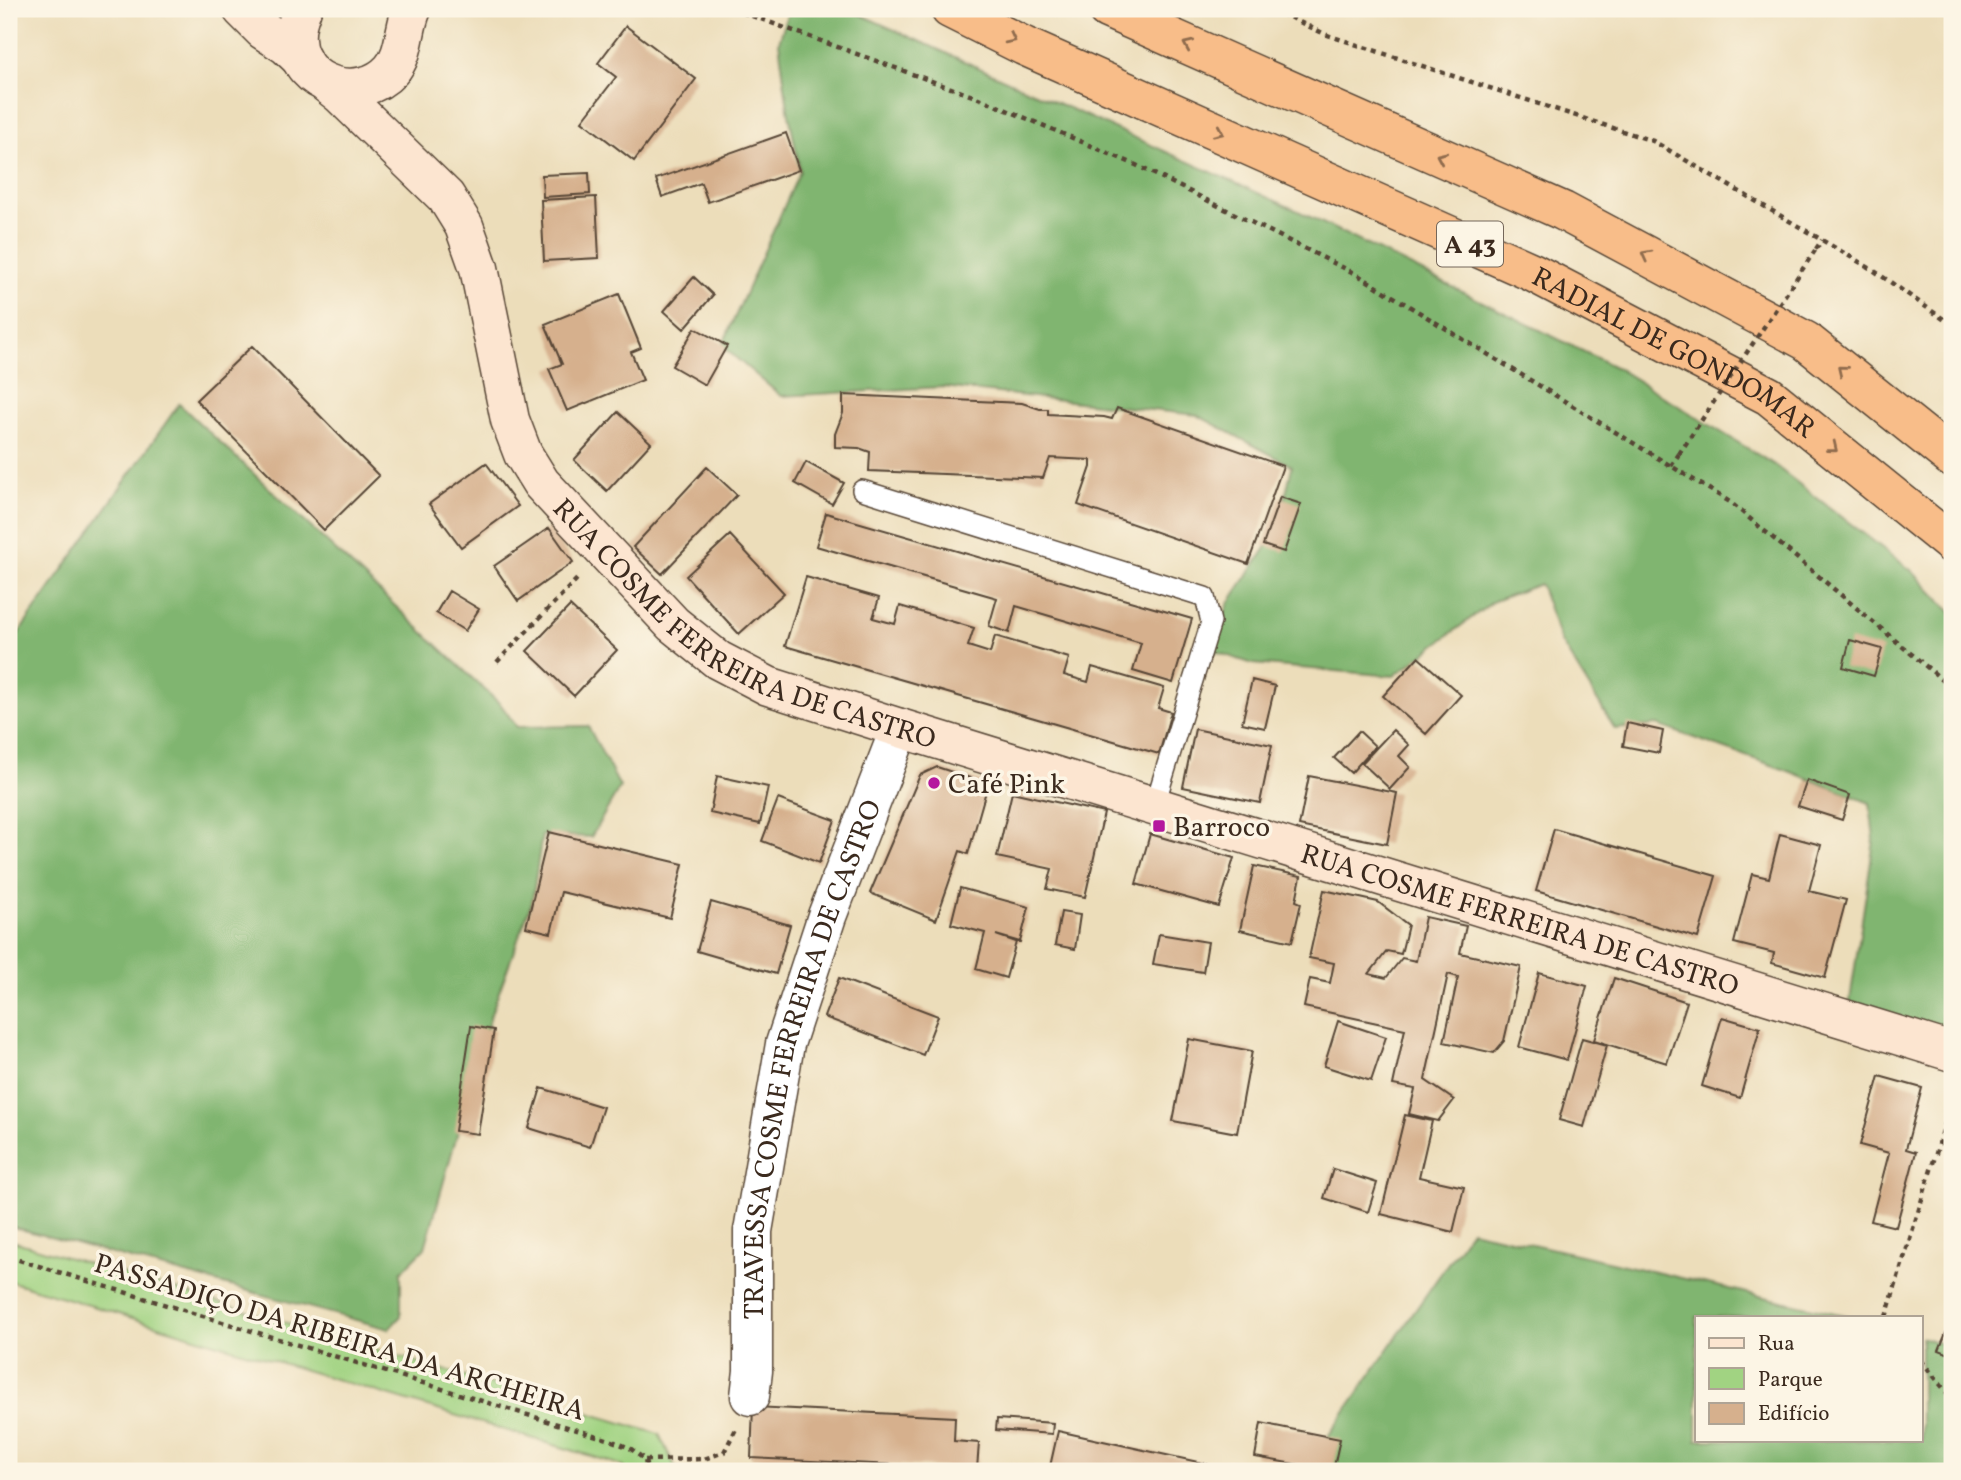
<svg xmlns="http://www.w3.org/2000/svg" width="1961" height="1480" font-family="Vollkorn,serif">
<rect width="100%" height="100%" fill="#fcf5e5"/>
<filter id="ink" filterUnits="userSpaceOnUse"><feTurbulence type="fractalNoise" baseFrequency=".0143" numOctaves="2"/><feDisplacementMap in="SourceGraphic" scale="14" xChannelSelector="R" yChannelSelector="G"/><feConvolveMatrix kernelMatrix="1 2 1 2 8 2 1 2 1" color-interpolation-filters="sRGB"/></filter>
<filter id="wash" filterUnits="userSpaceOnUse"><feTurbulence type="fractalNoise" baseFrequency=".00686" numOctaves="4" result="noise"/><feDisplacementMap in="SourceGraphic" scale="28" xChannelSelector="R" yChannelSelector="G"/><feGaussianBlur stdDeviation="1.57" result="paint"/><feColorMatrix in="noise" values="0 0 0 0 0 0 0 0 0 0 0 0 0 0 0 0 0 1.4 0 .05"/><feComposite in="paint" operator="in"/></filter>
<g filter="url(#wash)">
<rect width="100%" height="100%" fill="#ecddba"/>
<path fill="#a1d382" stroke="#6e7e50" stroke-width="2" d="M 9,1240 L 659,1434 L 677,1471 L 623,1471 L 624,1466 L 9,1281 Z"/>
<path fill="#80b570" stroke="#5e7047" stroke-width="2" d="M 789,9 L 848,9 L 1296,210 L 1615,367 L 1773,464 L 1912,571 L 1952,613 L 1952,1030 L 1849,1007 L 1874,840 L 1870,803 L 1786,770 L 1657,725 L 1615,729 L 1561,642 L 1540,584 L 1494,601 L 1394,676 L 1253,664 L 1210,650 L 1229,603 L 1278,530 L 1292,466 L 1197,415 L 943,387 L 781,396 L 722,346 L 800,171 L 788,109 L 779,42 Z
M 179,404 L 501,705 L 517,727 L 588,726 L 620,787 L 591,837 L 542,835 L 532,901 L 491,1014 L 425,1248 L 401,1272 L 401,1316 L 389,1329 L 9,1226 L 9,647 Z
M 1471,1230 L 1852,1317 L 1697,1317 L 1697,1440 L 1921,1440 L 1921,1337 L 1952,1347 L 1952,1471 L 1304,1471 Z"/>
<g id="blocks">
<path fill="#d6b08d" d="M 626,26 L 696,79 L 634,161 L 582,121 L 616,77 L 598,63 Z
M 786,133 L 799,170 L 708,202 L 701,183 L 662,197 L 656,179 Z
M 589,173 L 590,194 L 543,197 L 542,175 Z
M 596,197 L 599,258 L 544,261 L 541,200 Z
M 694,277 L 713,295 L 684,329 L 664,311 Z
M 619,294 L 641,348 L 631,352 L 643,380 L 567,411 L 549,369 L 562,364 L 545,324 Z
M 695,328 L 727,346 L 705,385 L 672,366 Z
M 252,346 L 379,476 L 324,530 L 196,400 Z
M 843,395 L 1022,403 L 1040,409 L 1048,409 L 1048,414 L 1104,417 L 1112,419 L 1117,408 L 1283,466 L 1248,564 L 1078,505 L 1091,467 L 1091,460 L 1050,458 L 1043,478 L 869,471 L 870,452 L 859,448 L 835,447 L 835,434 L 843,413 Z
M 618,412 L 651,443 L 607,491 L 574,460 Z
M 806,462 L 844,483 L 832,504 L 795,483 Z
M 486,463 L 518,506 L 461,547 L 429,504 Z
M 707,467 L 737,495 L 662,574 L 633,547 Z
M 1280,497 L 1301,504 L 1284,552 L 1263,545 Z
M 826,513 L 1192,619 L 1173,683 L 1133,671 L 1141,643 L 1016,606 L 1009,633 L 989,626 L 997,598 L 816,546 Z
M 549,528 L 573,562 L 518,601 L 494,566 Z
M 730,535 L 784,593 L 739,634 L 686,576 Z
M 806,577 L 879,598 L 873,618 L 895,624 L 900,606 L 974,628 L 968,646 L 990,653 L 995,636 L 1069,658 L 1064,675 L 1088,682 L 1092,667 L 1164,688 L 1158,708 L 1171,712 L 1159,754 L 785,646 Z
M 449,591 L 479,609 L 465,631 L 436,613 Z
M 570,606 L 617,650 L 574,696 L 527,651 Z
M 1850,640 L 1882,649 L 1874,676 L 1843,667 Z
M 1418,657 L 1461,695 L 1426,734 L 1383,696 Z
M 1252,680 L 1275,686 L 1265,728 L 1242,723 Z
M 1627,723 L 1663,731 L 1659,753 L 1623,746 Z
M 1195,729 L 1272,745 L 1260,803 L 1183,787 Z
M 1393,730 L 1409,745 L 1399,756 L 1410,767 L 1390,789 L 1362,763 Z
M 1359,731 L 1375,746 L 1351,773 L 1334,758 Z
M 937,767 L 988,784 L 968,854 L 960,851 L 936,920 L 870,893 L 920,775 Z
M 717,776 L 768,787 L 760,824 L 710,813 Z
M 1309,776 L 1397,793 L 1387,844 L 1299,826 Z
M 1807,780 L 1850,795 L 1842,820 L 1798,806 Z
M 1012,792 L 1104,813 L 1085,897 L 1047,889 L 1052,869 L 997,857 Z
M 778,799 L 835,820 L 819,863 L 762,841 Z
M 1554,829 L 1716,876 L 1698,938 L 1536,891 Z
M 549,832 L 683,864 L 670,918 L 561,892 L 551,933 L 526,927 Z
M 1150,834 L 1234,858 L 1219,907 L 1136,884 Z
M 1780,834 L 1821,845 L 1809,891 L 1846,900 L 1825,978 L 1772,963 L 1774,953 L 1734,943 L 1752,874 L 1769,878 Z
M 1254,866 L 1301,876 L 1296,901 L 1301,903 L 1292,942 L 1240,930 Z
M 960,888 L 1029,907 L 1020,942 L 996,935 L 1016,942 L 1006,978 L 976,969 L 985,933 L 951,924 Z
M 1324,890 L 1378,902 L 1408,925 L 1401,954 L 1387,951 L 1369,974 L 1386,978 L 1402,958 L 1416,961 L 1425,917 L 1466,926 L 1460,953 L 1521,967 L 1504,1041 L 1494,1053 L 1444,1042 L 1458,977 L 1448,974 L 1425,1080 L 1454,1100 L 1438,1121 L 1409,1114 L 1415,1089 L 1393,1085 L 1405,1029 L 1304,1007 L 1310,979 L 1330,983 L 1334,963 L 1309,958 Z
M 711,902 L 790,925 L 776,974 L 697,951 Z
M 1061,912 L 1080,915 L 1075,949 L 1055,945 Z
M 1159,934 L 1208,942 L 1203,972 L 1153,964 Z
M 1539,973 L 1587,986 L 1567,1060 L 1519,1047 Z
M 839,978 L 938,1016 L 923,1055 L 824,1017 Z
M 1614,978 L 1687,1002 L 1667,1063 L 1594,1040 Z
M 1722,1017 L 1760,1028 L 1740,1098 L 1702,1086 Z
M 1338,1021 L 1386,1037 L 1371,1081 L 1324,1066 Z
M 471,1026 L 494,1030 L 478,1134 L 455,1131 Z
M 1582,1038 L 1607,1045 L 1584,1127 L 1559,1120 Z
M 1189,1039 L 1252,1051 L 1237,1133 L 1173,1121 Z
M 1879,1076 L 1922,1088 L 1906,1149 L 1916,1152 L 1896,1227 L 1871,1221 L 1889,1153 L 1860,1145 Z
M 541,1088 L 603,1107 L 590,1147 L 529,1128 Z
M 1405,1115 L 1432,1121 L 1419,1177 L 1464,1187 L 1453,1232 L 1381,1214 Z
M 1333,1169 L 1377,1183 L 1368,1212 L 1324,1198 Z
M 1946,1333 L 1952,1336 L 1952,1355 L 1939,1350 Z
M 753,1407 L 955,1417 L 954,1441 L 979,1443 L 977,1469 L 751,1458 Z
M 997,1419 L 1053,1423 L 1052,1434 L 996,1430 Z
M 1261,1423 L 1340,1439 L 1333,1471 L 1255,1457 Z
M 1058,1431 L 1207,1464 L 1205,1471 L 1049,1471 Z"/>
</g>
</g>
<g filter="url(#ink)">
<use href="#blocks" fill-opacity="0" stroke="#564535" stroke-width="2"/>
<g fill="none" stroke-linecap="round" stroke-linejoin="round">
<defs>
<path id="lane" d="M 862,490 L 1205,597 L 1211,622 L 1154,807"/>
<g id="street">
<path id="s1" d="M 750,1396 L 753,1371 L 753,1231 L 785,1044 L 827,916 L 900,728"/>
</g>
<g id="secondary">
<path d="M 242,9 L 263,30 L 286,45 L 302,60"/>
<path d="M 302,9 C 298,19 295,29 296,40 C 299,88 361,103 391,70 C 406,53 403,29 412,9"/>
<path id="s2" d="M 327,84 L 341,95 L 446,197 L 464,226 L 479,268 L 510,420 L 523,454 L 541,483 L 673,624 L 718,660 L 768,686 L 900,728 L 1952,1052"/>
</g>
<g id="highway">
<path id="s3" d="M 950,9 L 1024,46 L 1532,272 L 1769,396 L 1952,544"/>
<path d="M 1107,9 L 1563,211 L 1806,341 L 1952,458"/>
</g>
</defs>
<use href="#lane" stroke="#564535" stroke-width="22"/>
<use href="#street" stroke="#564535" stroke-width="41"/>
<use href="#secondary" stroke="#564535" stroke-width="41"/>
<use href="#highway" stroke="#564535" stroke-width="41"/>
<path stroke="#564535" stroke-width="4.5" stroke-dasharray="5 5" stroke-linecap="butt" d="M 733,9 L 981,99 L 1136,165 L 1358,275 L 1730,502 L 1952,688
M 1272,9 L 1327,35 L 1653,141 L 1873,270 L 1952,325
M 1816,249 L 1822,240
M 1671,466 L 1679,454
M 497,662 L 579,577
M 9,1257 L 610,1440 L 630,1448 L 645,1460 L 647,1471
M 1886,1317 L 1952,1101
M 1921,1360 L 1952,1399
M 645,1460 L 704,1459 L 724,1452 L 736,1429"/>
<use href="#lane" stroke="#fff" stroke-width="19"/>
<use href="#street" stroke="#fff" stroke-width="38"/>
<use href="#secondary" stroke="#fce5d0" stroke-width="38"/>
<use href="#highway" stroke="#f8bd89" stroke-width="38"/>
<path stroke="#564535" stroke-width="4.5" stroke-dasharray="5 5" stroke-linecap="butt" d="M 1679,454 L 1816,249"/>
</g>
<defs><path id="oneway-chevron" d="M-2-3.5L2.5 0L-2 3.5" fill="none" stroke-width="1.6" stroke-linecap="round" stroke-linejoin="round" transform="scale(1.75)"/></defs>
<g stroke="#906c4e">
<use href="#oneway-chevron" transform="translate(1011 39) rotate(27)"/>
<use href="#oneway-chevron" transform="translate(1188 45) rotate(-156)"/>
<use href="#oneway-chevron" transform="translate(1219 132) rotate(24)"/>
<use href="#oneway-chevron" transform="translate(1441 157) rotate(-156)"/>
<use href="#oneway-chevron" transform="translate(1646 255) rotate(-152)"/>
<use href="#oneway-chevron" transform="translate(1842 370) rotate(-141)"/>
<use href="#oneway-chevron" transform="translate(1833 448) rotate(39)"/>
</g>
</g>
<g fill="#b5179e" stroke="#fcf5e5" stroke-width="2.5">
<circle cx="934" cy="783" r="7"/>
<rect x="1152" y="819" width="14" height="14" rx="3.5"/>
</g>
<g text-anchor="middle" stroke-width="7" stroke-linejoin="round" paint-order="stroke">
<rect fill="#fcf5e5" stroke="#75675a" stroke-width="2" x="1437" y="221.5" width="66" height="45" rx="5"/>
<g font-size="26" font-weight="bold" fill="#3b2a1e">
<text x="1470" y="253">A 43</text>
</g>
<g font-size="28" fill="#3b2a1e" stroke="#fcf5e5">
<text dy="10" stroke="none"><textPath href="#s3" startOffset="802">RADIAL DE GONDOMAR</textPath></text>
<text dy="10" stroke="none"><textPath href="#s2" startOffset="723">RUA COSME FERREIRA DE CASTRO</textPath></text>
<text dy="10" stroke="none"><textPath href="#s2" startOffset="1563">RUA COSME FERREIRA DE CASTRO</textPath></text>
<text dy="10" stroke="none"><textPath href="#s1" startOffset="345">TRAVESSA COSME FERREIRA DE CASTRO</textPath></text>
<text transform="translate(340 1336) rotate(17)" y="10">PASSADIÇO DA RIBEIRA DA ARCHEIRA</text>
</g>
<g font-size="28" fill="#3b2a1e" stroke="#fcf5e5" text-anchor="start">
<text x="948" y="793">Café Pink</text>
<text x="1173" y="836">Barroco</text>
</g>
</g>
<rect width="1961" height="1480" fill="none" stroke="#fcf5e5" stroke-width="35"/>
<rect x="1695" y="1316" width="228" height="126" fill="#fcf5e5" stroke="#afa495" stroke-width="2"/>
<rect x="1709" y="1338" width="35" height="10" fill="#fce5d0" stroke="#afa495" stroke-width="2"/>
<text x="1758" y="1350" font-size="21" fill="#3b2a1e">Rua</text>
<rect x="1709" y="1368" width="35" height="21" fill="#a1d382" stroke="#afa495" stroke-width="2"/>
<text x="1758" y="1386" font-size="21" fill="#3b2a1e">Parque</text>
<rect x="1709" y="1403" width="35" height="21" fill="#d6b08d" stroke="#afa495" stroke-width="2"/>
<text x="1758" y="1420" font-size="21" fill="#3b2a1e">Edifício</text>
</svg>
